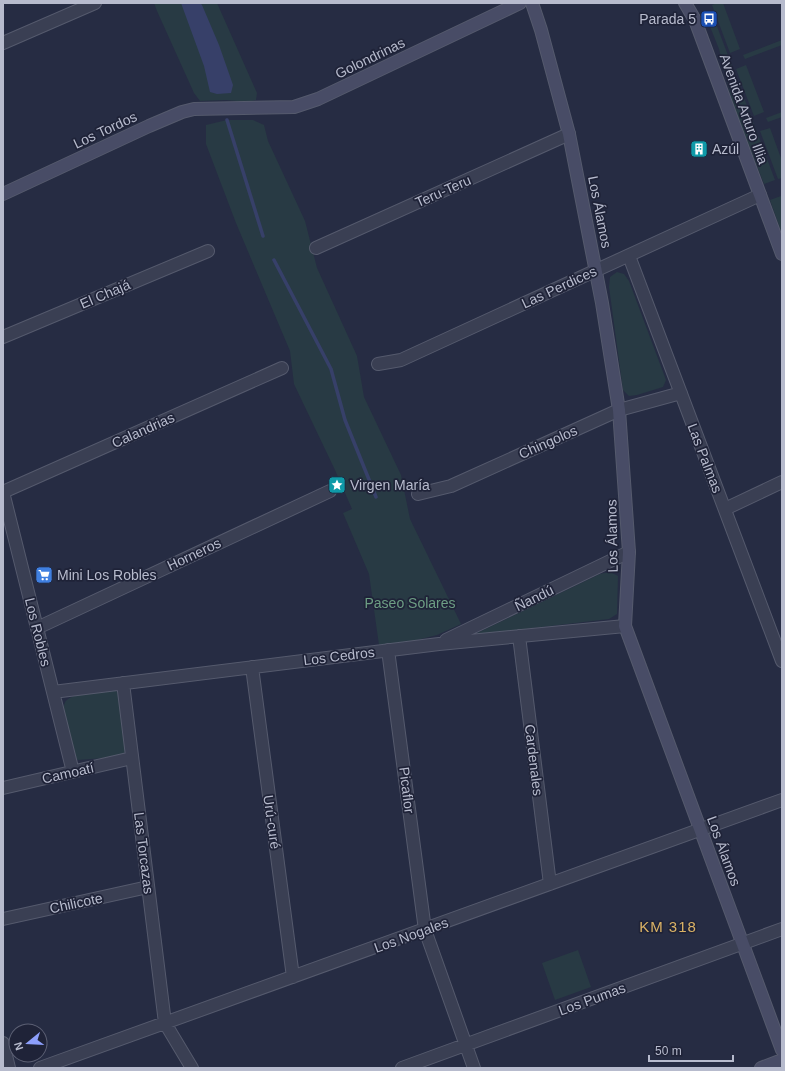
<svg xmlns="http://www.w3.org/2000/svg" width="785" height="1071" font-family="Helvetica,sans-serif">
<rect width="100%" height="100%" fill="#262c43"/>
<path fill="#283a44" d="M 154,3 L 217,3 L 257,93 L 256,100 L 248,102 L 226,100 L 200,101 L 194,93 L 157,11 Z
M 717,3 L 723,3 L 740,49 L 730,53 L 712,5 Z
M 715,21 L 775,180 L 764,184 L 733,105 L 719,49 L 709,24 Z
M 782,40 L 782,45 L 745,59 L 743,55 Z
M 746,65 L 764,112 L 754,116 L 736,69 Z
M 782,112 L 782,117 L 768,122 L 766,118 Z
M 227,120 L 253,120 L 264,125 L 268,141 L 305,221 L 317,268 L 357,356 L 364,397 L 401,475 L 410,519 L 461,624 L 437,635 L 413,641 L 379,645 L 369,574 L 343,513 L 352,509 L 335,470 L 294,384 L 290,351 L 236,223 L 206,144 L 206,125 Z
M 770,128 L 782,161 L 782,178 L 778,179 L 760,131 Z
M 781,196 L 782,200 L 782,234 L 770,200 Z
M 617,272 L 624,274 L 629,281 L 666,380 L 663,387 L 637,395 L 629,396 L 623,390 L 609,287 L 610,277 Z
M 610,572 L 618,576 L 617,614 L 609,619 L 473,635 L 600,574 Z
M 115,690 L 118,693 L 119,696 L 126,750 L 123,755 L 118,757 L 78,760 L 74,758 L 72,752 L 64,710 C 64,705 64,702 68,699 C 76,693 104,692 115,690 Z
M 578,950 L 591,987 L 555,1000 L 542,963 Z"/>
<path fill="#374069" d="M 181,3 L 200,3 L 202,5 L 219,45 L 233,85 L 231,93 L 217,94 L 210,92 L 204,66 Z"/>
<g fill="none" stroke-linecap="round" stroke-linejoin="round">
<path stroke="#374069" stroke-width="3.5" d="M 227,120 L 263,236
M 274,260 L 331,369 L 345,420 L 376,497"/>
<defs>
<path id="street" d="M 3,43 L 95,3
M 316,248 L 569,134
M 629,256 L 782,661
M 3,337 L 208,251
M 378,364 L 401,360 L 760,195
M 3,492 L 282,368
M 3,492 L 73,772
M 418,494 L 451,486 L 619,410 L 681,393
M 725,509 L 782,482
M 37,628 L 330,491
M 519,636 L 550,884
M 446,640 L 629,552
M 388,650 L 425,930 L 474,1068
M 252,667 L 293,977
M 123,683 L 165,1023 L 192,1068
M 53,692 L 439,644 L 625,626
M 3,788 L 132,758
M 3,919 L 148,887
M 3,1043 L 9,1068
M 40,1068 L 782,800
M 402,1068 L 782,929"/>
<path id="secondary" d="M 532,3 L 541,30 L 569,134 L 602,303 L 619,410 L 629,552 L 625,626 L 782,1050
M 685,3 L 695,20 L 782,254
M 3,194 L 149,126 L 182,112 L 194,109 L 294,107 L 318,99 L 520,3
M 761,1068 L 782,1060"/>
</defs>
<use href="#street" stroke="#555a6d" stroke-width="14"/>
<use href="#secondary" stroke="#555a6d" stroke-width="14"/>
<use href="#street" stroke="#3a3f53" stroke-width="12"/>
<use href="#secondary" stroke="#484c66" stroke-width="12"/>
</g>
<defs>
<symbol id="bus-square" viewBox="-11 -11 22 22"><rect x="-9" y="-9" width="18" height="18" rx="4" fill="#1a4fb4" stroke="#1f2338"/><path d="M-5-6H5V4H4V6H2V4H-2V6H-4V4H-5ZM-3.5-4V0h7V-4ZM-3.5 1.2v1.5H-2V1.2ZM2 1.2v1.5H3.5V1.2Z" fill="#fff"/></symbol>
<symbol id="building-square" viewBox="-11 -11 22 22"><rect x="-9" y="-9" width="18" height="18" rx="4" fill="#0f9aa8" stroke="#1f2338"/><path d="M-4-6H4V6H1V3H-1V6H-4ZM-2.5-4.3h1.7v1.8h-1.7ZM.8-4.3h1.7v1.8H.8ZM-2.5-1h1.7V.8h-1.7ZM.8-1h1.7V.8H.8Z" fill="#fff"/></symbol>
<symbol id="sight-square" viewBox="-11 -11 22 22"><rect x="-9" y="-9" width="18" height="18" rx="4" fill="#0f9aa8" stroke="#1f2338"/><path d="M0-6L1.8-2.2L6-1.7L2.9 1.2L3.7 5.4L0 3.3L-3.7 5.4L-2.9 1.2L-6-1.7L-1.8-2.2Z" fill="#fff"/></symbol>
<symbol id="supermarket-square" viewBox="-11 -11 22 22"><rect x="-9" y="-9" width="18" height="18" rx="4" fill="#3f7fe0" stroke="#1f2338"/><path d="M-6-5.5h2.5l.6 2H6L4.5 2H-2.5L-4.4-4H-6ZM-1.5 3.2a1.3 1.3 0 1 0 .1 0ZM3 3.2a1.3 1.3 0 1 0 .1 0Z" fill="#fff"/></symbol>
</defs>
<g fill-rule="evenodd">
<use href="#bus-square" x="699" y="9" width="20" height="20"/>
<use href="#building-square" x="689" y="139" width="20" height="20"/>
<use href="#sight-square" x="327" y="475" width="20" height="20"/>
<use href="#supermarket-square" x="34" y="565" width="20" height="20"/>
</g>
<g text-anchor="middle" stroke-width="3.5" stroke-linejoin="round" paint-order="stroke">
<g font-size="14" fill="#b7bbcd" stroke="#1f2338" text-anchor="start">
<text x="696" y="24" text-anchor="end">Parada 5</text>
<text x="712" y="154">Azúl</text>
<text x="350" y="490">Virgen María</text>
<text x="57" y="580">Mini Los Robles</text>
</g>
<g font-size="14" fill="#b7bbcd" stroke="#1f2338">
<text transform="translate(370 58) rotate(-26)" y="5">Golondrinas</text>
<text transform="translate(744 109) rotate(70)" y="5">Avenida Arturo Illia</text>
<text transform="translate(105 130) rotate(-25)" y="5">Los Tordos</text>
<text transform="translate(443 191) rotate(-24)" y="5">Teru-Teru</text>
<text transform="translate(600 212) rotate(79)" y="5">Los Álamos</text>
<text transform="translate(559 287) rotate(-25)" y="5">Las Perdices</text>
<text transform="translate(105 294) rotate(-23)" y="5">El Chajá</text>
<text transform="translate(143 430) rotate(-24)" y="5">Calandrias</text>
<text transform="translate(548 442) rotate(-24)" y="5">Chingolos</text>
<text transform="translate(705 458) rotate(69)" y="5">Las Palmas</text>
<text transform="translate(612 536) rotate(-91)" y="5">Los Álamos</text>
<text transform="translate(194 554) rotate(-25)" y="5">Horneros</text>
<text transform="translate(534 598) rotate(-26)" y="5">Ñandú</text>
<text transform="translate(38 632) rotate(76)" y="5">Los Robles</text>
<text transform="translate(339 656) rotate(-7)" y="5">Los Cedros</text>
<text transform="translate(534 760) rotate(83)" y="5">Cardenales</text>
<text transform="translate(68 773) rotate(-13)" y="5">Camoatí</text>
<text transform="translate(407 790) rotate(83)" y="5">Picaflor</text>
<text transform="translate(272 822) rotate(82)" y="5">Urú-curé</text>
<text transform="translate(724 851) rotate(70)" y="5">Los Álamos</text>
<text transform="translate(144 853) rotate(83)" y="5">Las Torcazas</text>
<text transform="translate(76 903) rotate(-12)" y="5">Chilicote</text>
<text transform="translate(411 935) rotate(-20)" y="5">Los Nogales</text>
<text transform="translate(592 999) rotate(-20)" y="5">Los Pumas</text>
</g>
<g font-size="14" fill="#6d9e84" stroke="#1f2338">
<text x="410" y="608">Paseo Solares</text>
</g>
<g font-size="15" letter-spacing="1" fill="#dab265" stroke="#1f2338">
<text x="668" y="932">KM 318</text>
</g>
</g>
<rect width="785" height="1071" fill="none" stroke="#b7bbcd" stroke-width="8"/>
<g transform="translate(28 1043) rotate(252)"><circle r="19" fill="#1f2338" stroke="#5c6074"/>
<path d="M0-3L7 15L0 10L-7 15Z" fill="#8d9ffc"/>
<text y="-6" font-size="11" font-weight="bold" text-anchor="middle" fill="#b7bbcd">N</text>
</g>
<path d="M649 1055v6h84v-6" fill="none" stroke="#b7bbcd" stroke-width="2"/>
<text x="655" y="1055" font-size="12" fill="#b7bbcd" stroke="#1f2338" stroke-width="3" paint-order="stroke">50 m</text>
</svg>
